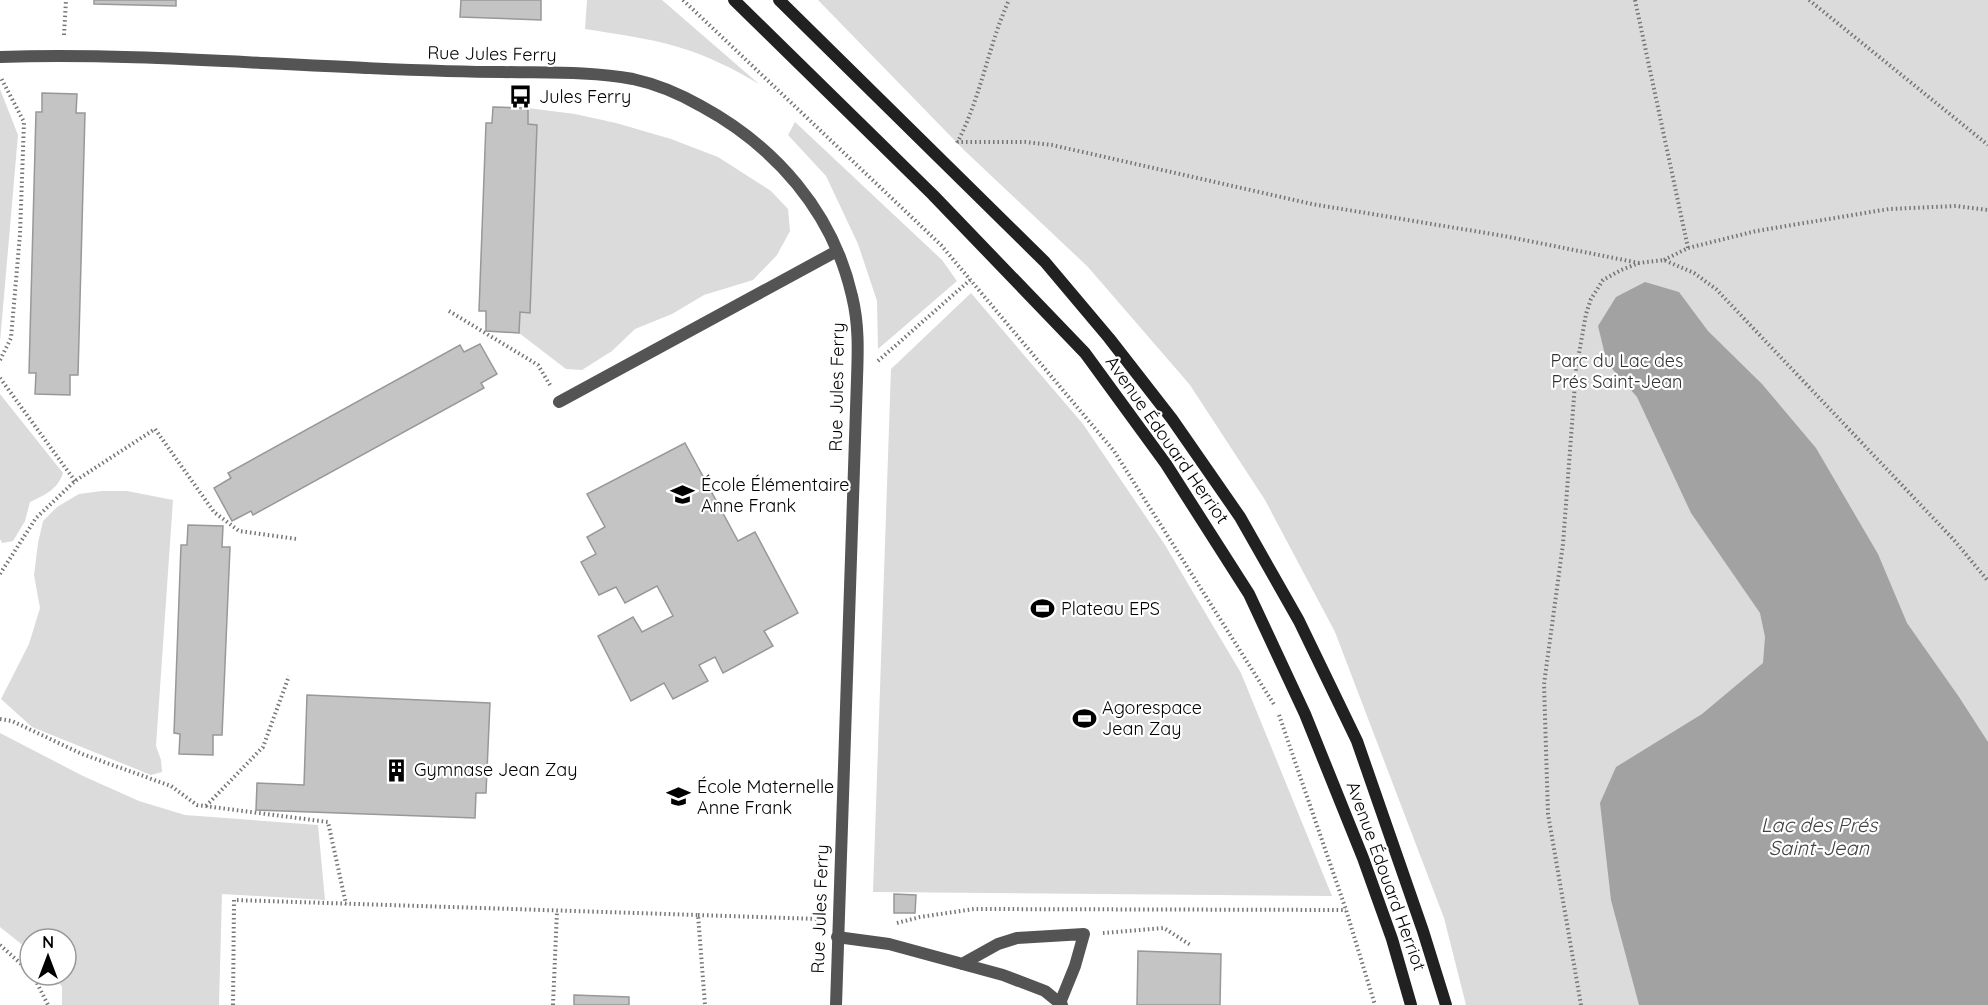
<svg xmlns="http://www.w3.org/2000/svg" width="1988" height="1005" font-family="Quicksand,sans-serif">
<rect width="100%" height="100%" fill="#fff"/>
<path fill="#dbdbdb" d="M 587,0 L 662,0 L 759,84 C 734,69 706,55 678,47 C 648,38 616,34 585,29 Z
M 818,0 L 1988,0 L 1988,1005 L 1466,1005 L 1444,918 L 1335,632 L 1265,500 L 1190,385 L 1088,267 L 965,151 Z
M 0,89 L 18,135 L 0,342 Z
M 528,108 L 575,114 L 616,123 L 671,139 L 718,157 L 771,191 L 788,209 L 790,231 L 777,255 L 753,280 L 704,295 L 672,314 L 635,329 L 612,351 L 582,370 L 566,369 L 519,333 L 520,312 L 529,313 L 537,125 L 528,124 Z
M 795,122 L 942,260 L 957,281 L 878,349 L 877,301 L 858,244 L 826,176 L 788,135 Z
M 971,293 L 1083,424 L 1165,545 L 1241,673 L 1332,896 L 873,892 L 891,369 Z
M 0,394 L 63,473 C 58,489 45,495 30,502 L 25,521 L 13,541 L 2,543 L 0,539 Z
M 102,491 L 127,491 L 173,500 L 156,746 L 161,760 L 162,772 L 151,775 L 32,727 L 1,699 L 29,644 L 40,608 L 34,575 L 38,543 L 43,521 L 57,507 L 79,494 Z
M 0,733 L 83,776 L 139,801 L 185,815 L 318,825 L 325,900 L 222,894 L 219,1005 L 62,1005 L 62,987 L 54,975 L 66,975 L 66,939 L 30,939 L 30,951 L 0,927 Z"/>
<path fill="#a2a2a2" d="M 1645,282 L 1679,292 L 1708,331 L 1762,384 L 1816,448 L 1878,554 L 1907,623 L 1959,697 L 1988,742 L 1988,1005 L 1639,1005 L 1611,900 L 1600,803 L 1616,767 L 1702,714 L 1763,663 L 1765,637 L 1760,613 L 1691,513 L 1637,397 L 1607,363 L 1598,326 L 1616,297 Z"/>
<path fill="#c4c4c4" stroke="#989898" stroke-width="1.5" d="M 94,0 L 176,0 L 176,6 L 94,4 Z
M 461,0 L 541,0 L 541,20 L 460,17 Z
M 42,93 L 77,94 L 76,113 L 85,113 L 78,375 L 70,375 L 70,395 L 35,394 L 36,373 L 29,373 L 36,112 L 42,112 Z
M 493,107 L 528,108 L 528,124 L 537,125 L 530,313 L 520,312 L 519,333 L 486,331 L 486,311 L 479,311 L 486,123 L 492,123 Z
M 480,344 L 497,374 L 481,383 L 484,388 L 253,515 L 251,511 L 232,521 L 214,488 L 231,478 L 228,473 L 460,345 L 464,352 Z
M 685,443 L 738,541 L 755,532 L 798,613 L 764,631 L 773,646 L 723,673 L 715,657 L 699,665 L 708,681 L 673,699 L 664,683 L 631,701 L 598,636 L 633,617 L 642,632 L 673,616 L 657,586 L 625,603 L 616,587 L 599,595 L 581,562 L 596,554 L 587,537 L 605,527 L 587,494 Z
M 188,525 L 223,526 L 222,547 L 230,547 L 222,735 L 213,735 L 213,755 L 179,754 L 180,734 L 174,733 L 181,545 L 187,545 Z
M 307,695 L 490,703 L 486,793 L 476,793 L 475,818 L 256,810 L 257,783 L 304,785 Z
M 894,894 L 916,895 L 915,913 L 894,913 Z
M 1138,951 L 1221,954 L 1220,1005 L 1137,1005 Z
M 574,995 L 629,997 L 629,1005 L 574,1005 Z"/>
<g fill="none" stroke-linecap="round" stroke-linejoin="round">
<path stroke="#767676" stroke-width="4" stroke-dasharray="1.5 3" stroke-linecap="butt" d="M 683,0 L 941,245 L 1114,451 L 1275,706
M 1635,0 L 1688,248
M 1809,0 L 1988,145
M 64,35 L 66,0
M 957,142 L 1025,142 L 1052,145 L 1312,204 L 1504,236 L 1639,263
M 957,143 C 981,98 988,46 1009,0
M 1664,260 L 1688,248 L 1756,231 L 1889,209 L 1956,206 L 1988,210
M 449,311 L 538,365 L 550,385
M 0,360 L 11,338 L 20,234 L 24,122 L 1,78
M 878,361 L 970,280
M 0,378 L 75,481
M 0,574 L 36,518 L 75,481 L 155,429 L 214,512 L 239,531 L 297,539
M 1279,715 L 1346,910 L 1375,1005
M 0,719 L 12,721 L 82,754 L 171,786 L 197,805 L 328,822 L 346,904
M 206,806 L 263,747 L 289,676
M 698,915 L 818,919
M 897,923 L 920,917 L 974,909 L 1346,910
M 1103,933 L 1164,928 L 1192,946
M 0,945 L 30,972
M 33,975 L 48,1005
M 233,1005 L 234,900 L 698,915 L 705,1005
M 553,1005 L 557,911
M 1581,1005 L 1548,814 L 1544,684 L 1563,544 L 1576,370 L 1586,314 L 1591,299 L 1603,280 L 1621,270 L 1639,263 L 1664,260 L 1694,273 L 1716,289 L 1954,540 L 1988,581"/>
<path stroke="#545454" stroke-width="12" d="M 559,402 L 837,251
M 837,937 L 889,944 L 1003,975 L 1045,991 L 1062,1005
M 962,964 L 998,944 L 1017,938 L 1084,934 L 1075,966 L 1060,1003"/>
<path stroke="#545454" stroke-width="12" d="M 0,57 C 122,53 244,63 366,68 C 412,70 457,72 502,72 C 545,73 590,71 633,79 C 656,84 680,94 701,106 C 775,146 833,212 852,296 C 859,324 858,351 857,379 L 836,1005"/>
<path stroke="#212121" stroke-width="12" d="M 734,0 L 933,195 L 1085,353 L 1166,464 L 1249,594 L 1305,714 L 1363,858 L 1392,939 L 1411,1005
M 779,0 L 1045,262 L 1109,338 L 1172,419 L 1240,517 L 1299,621 L 1357,741 L 1423,931 L 1446,1005"/>
</g>
<defs>
<symbol id="bus-bare" viewBox="-9 -9 18 18"><path d="M-5-6H5V4H4V6H2V4H-2V6H-4V4H-5ZM-3.5-4V0h7V-4ZM-3.5 1.2v1.5H-2V1.2ZM2 1.2v1.5H3.5V1.2Z" fill="#000" stroke="#fff" stroke-width="2.5" paint-order="stroke"/></symbol>
<symbol id="school-bare" viewBox="-9 -9 18 18"><path d="M0-5L7-2L0 1L-7-2ZM-4 1L0 2.5L4 1V4Q0 6-4 4Z" fill="#000" stroke="#fff" stroke-width="2.5" paint-order="stroke"/></symbol>
<symbol id="stadium-bare" viewBox="-9 -9 18 18"><path d="M0-5a6.5 5 0 1 0 0 10a6.5 5 0 1 0 0-10ZM-3.5-1.8h7v3.6h-7Z" fill="#000" stroke="#fff" stroke-width="2.5" paint-order="stroke"/></symbol>
<symbol id="building-bare" viewBox="-9 -9 18 18"><path d="M-4-6H4V6H1V3H-1V6H-4ZM-2.5-4.3h1.7v1.8h-1.7ZM.8-4.3h1.7v1.8H.8ZM-2.5-1h1.7V.8h-1.7ZM.8-1h1.7V.8H.8Z" fill="#000" stroke="#fff" stroke-width="2.5" paint-order="stroke"/></symbol>
</defs>
<g fill-rule="evenodd">
<use href="#bus-bare" x="504" y="80" width="33" height="33"/>
<use href="#school-bare" x="666" y="478" width="33" height="33"/>
<use href="#stadium-bare" x="1026" y="592" width="33" height="33"/>
<use href="#stadium-bare" x="1068" y="702" width="33" height="33"/>
<use href="#building-bare" x="380" y="754" width="33" height="33"/>
<use href="#school-bare" x="662" y="780" width="33" height="33"/>
</g>
<g text-anchor="middle" stroke-width="4.5" stroke-linejoin="round" paint-order="stroke">
<g font-size="18" fill="#000" stroke="#fff">
<text transform="translate(492 54) rotate(1)" y="6">Rue Jules Ferry</text>
<text transform="translate(837 387) rotate(-89)" y="6">Rue Jules Ferry</text>
<text transform="translate(1167 440) rotate(55)" y="6">Avenue Édouard Herriot</text>
<text transform="translate(1386 876) rotate(70)" y="6">Avenue Édouard Herriot</text>
<text transform="translate(820 909) rotate(-88)" y="6">Rue Jules Ferry</text>
</g>
<g font-size="18" fill="#000" stroke="#fff" text-anchor="start">
<text x="539" y="103">Jules Ferry</text>
<text x="701" y="491">École Élémentaire<tspan x="701" dy="21">Anne Frank</tspan></text>
<text x="1061" y="615">Plateau EPS</text>
<text x="1102" y="714">Agorespace<tspan x="1102" dy="21">Jean Zay</tspan></text>
<text x="414" y="776">Gymnase Jean Zay</text>
<text x="697" y="793">École Maternelle<tspan x="697" dy="21">Anne Frank</tspan></text>
</g>
<g font-size="18" fill="#323232" stroke="#fff">
<text x="1617" y="367">Parc du Lac des<tspan x="1617" dy="21">Prés Saint-Jean</tspan></text>
</g>
<g font-size="20" font-style="italic" fill="#434343" stroke="#fff">
<text x="1819" y="832">Lac des Prés<tspan x="1819" dy="23">Saint-Jean</tspan></text>
</g>
</g>
<g transform="translate(48 957)"><circle r="28" fill="#ffffff" stroke="#999999" stroke-width="1.5"/>
<path d="M0-4.5L10 22L0 15L-10 22Z" fill="#000000"/>
<text y="-9" font-size="16" font-weight="bold" text-anchor="middle" fill="#000000">N</text>
</g>
</svg>
